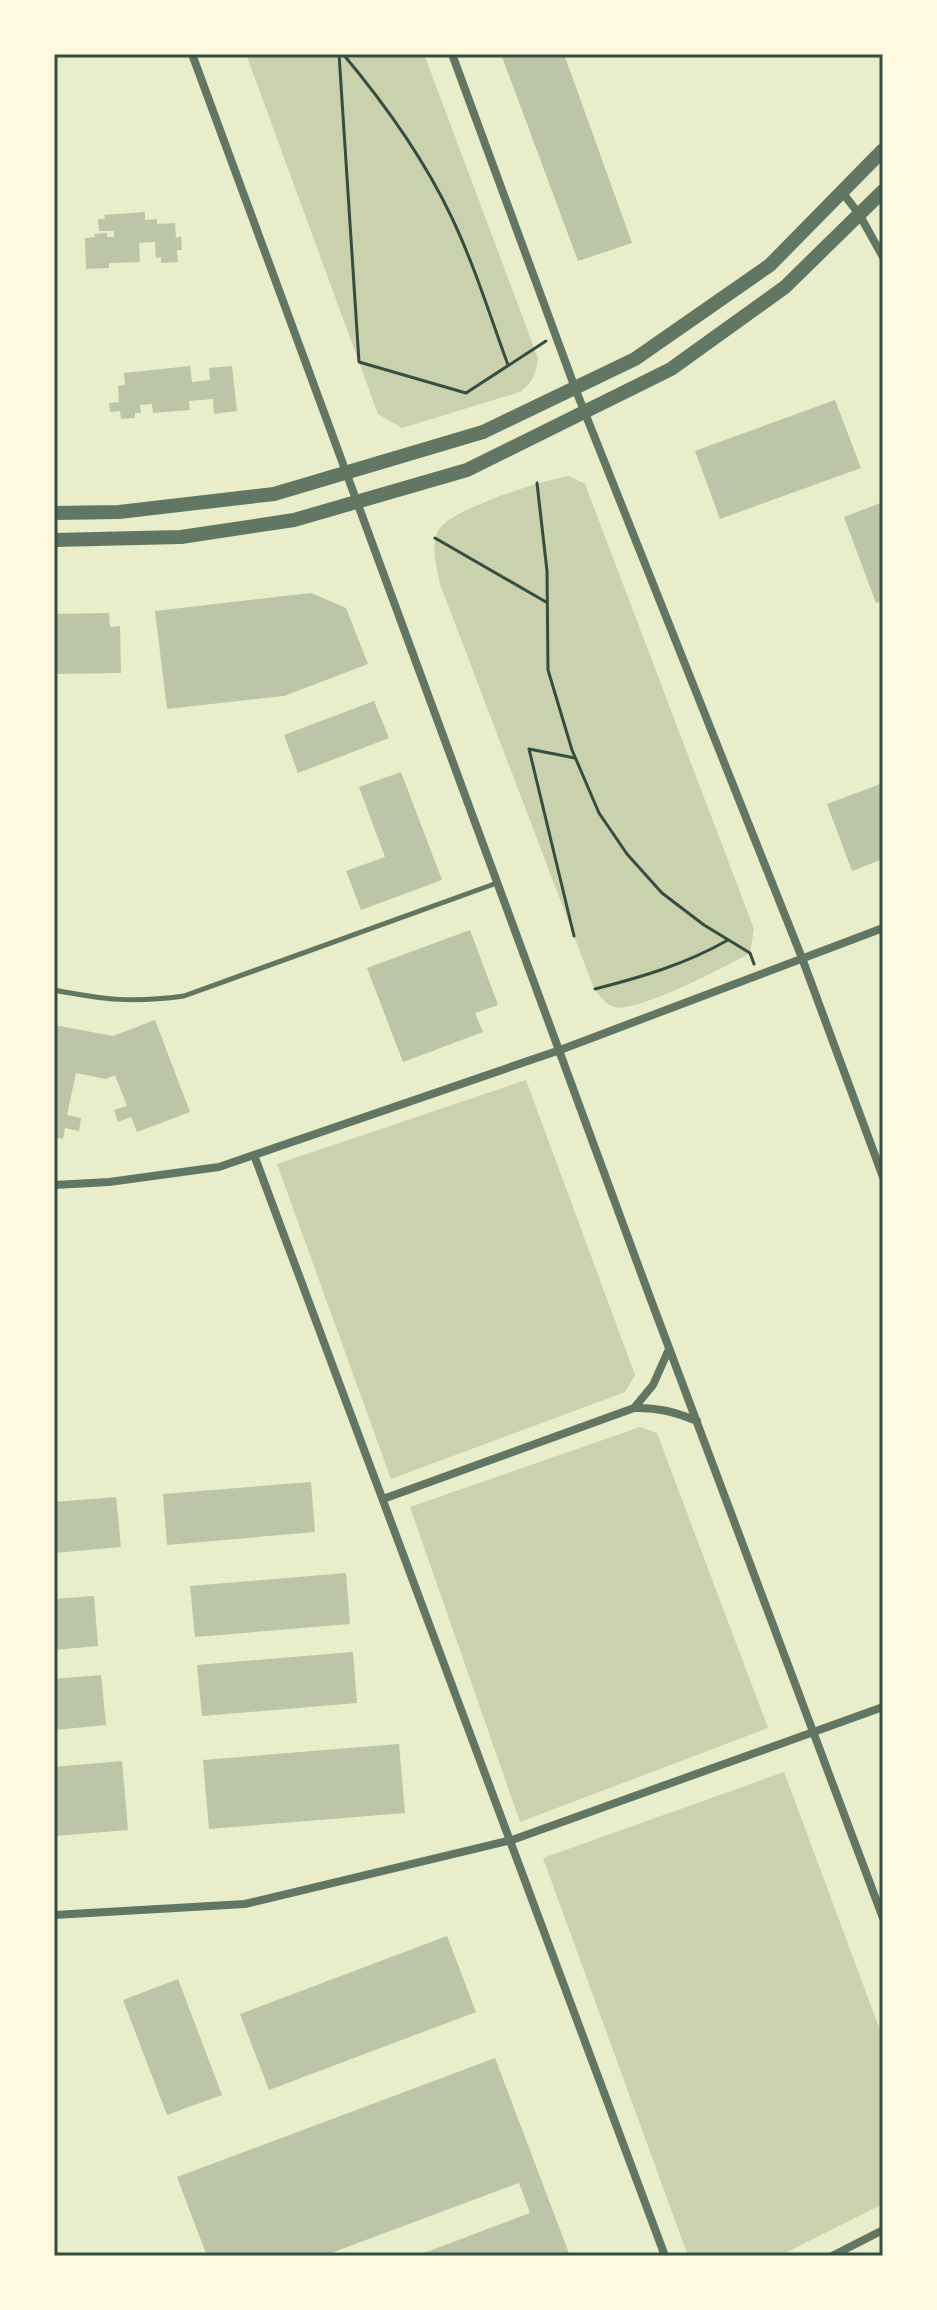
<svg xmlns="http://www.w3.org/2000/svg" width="937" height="2310" font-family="'Nunito Sans',sans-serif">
<rect width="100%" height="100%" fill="#e9edc9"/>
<path fill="#cad2ad" d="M 246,54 L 424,54 L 538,358 C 536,374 533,382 520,392 L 402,428 L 378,414 Z
M 569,476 L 585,484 L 754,929 L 750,953 C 727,966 637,1013 615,1007 C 605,1005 598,994 593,986 L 440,584 C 437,568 429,542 440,528 C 455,508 543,480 569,476 Z
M 526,1080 L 635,1375 L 625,1392 L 391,1479 L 277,1164 Z
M 640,1427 L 657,1433 L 768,1728 L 520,1822 L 410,1507 Z
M 784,1772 L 883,2038 L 883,2204 L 779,2256 L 688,2256 L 543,1858 Z"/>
<path fill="#bcc5a7" d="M 501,54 L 564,54 L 632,243 L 578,261 Z
M 145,212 L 145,220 L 157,219 L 157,224 L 175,223 L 176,238 L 181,236 L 182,250 L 177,250 L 178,262 L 161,263 L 161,257 L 156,258 L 155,242 L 139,243 L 140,262 L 109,263 L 109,268 L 86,269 L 85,238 L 95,237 L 94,234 L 107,233 L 107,237 L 114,237 L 114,231 L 99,231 L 98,219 L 105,219 L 104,215 Z
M 190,366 L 192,382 L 210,380 L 209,368 L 232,366 L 237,411 L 214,414 L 213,399 L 189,401 L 190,410 L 153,413 L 152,404 L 140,405 L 141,413 L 135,413 L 135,418 L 121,419 L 120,411 L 110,412 L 109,403 L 119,402 L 118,386 L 125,385 L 124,373 Z
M 835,400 L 861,468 L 720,519 L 695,451 Z
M 883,502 L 883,601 L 876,603 L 844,517 Z
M 311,593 L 346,608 L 368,664 L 284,696 L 167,709 L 155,611 Z
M 109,613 L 110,627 L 120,626 L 121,673 L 54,674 L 54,614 Z
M 374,701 L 389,738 L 298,773 L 284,735 Z
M 401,772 L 442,880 L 361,910 L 346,871 L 385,857 L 359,787 Z
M 883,783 L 883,859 L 852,871 L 827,804 Z
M 470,930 L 498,1005 L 475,1013 L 483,1032 L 403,1062 L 367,968 Z
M 155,1020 L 190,1112 L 137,1132 L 131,1117 L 118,1122 L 114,1110 L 127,1106 L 115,1075 L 106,1079 L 76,1073 L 67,1115 L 81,1118 L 79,1131 L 65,1128 L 63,1139 L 54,1137 L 54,1025 L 113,1036 Z
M 311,1482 L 315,1532 L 167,1545 L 163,1494 Z
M 116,1497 L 121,1547 L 54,1553 L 54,1502 Z
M 346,1573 L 350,1624 L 195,1637 L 190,1586 Z
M 94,1596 L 98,1646 L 54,1650 L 54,1599 Z
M 353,1652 L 357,1703 L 202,1716 L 197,1665 Z
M 101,1675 L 106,1725 L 54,1730 L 54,1679 Z
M 399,1744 L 405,1813 L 209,1829 L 203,1760 Z
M 122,1761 L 128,1830 L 54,1836 L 54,1767 Z
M 447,1936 L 476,2012 L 269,2090 L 240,2014 Z
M 178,1979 L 222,2095 L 167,2115 L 123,2000 Z
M 495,2058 L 570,2256 L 416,2256 L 530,2213 L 519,2183 L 323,2256 L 207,2256 L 177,2177 Z"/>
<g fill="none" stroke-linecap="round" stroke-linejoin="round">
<path stroke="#344e41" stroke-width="3" d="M 339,54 L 359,362 L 466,393 L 546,341
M 343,54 C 384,103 424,159 451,216 C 474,264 490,316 508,365
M 537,483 L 547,571 L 548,670 L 572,750 L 599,813 L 627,854 L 662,893 L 704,925 L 750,953 L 754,964
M 435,538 L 546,602
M 574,936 L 529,749 L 575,758
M 595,989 C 642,977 686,964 728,940"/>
<path stroke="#617663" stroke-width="5" d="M 54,990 C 105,1000 133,1003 184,996 L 497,883"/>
<path stroke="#617663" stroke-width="8" d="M 192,54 L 648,1292 L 883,1918
M 452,54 L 575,388 L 802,958 L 883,1177
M 842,192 L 859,214 L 883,257
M 254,1155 L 665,2256
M 54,1185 L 109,1182 L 219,1167 L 560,1050 L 883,928
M 669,1349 L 653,1385 L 634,1408 C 657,1407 675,1412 697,1421
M 383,1499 L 634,1408
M 54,1915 L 245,1904 L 512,1840 L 883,1707
M 832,2256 L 883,2230"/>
<path stroke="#617663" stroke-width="14" d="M 54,513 L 119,512 L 274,494 L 483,432 L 635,359 L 770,265 L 883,150
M 54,540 L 181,537 L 294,520 L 467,470 L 671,369 L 785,287 L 883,191"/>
</g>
<rect width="937" height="2310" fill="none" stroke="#fefae0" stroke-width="112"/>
<rect x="56" y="56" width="825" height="2198" fill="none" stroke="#344e41" stroke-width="3"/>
</svg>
